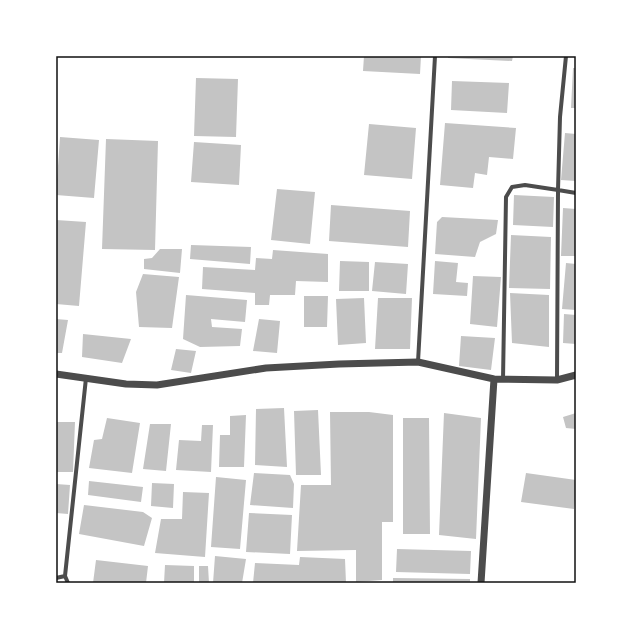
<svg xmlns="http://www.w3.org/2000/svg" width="632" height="639" font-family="'Space Grotesk',sans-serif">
<rect width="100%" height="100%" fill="#fff"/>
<path fill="#c4c4c4" d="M 364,56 L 421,56 L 420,74 L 363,71 Z
M 448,56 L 513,56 L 512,61 L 448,58 Z
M 573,68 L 576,68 L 576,108 L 571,108 Z
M 196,78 L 238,79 L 236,137 L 194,136 Z
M 452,81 L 509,83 L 507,113 L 451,110 Z
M 445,123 L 516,128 L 513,159 L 489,157 L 487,175 L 475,173 L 473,188 L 440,185 Z
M 369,124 L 416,128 L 412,179 L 364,175 Z
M 565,133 L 576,134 L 576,181 L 561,180 Z
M 60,137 L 99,140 L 94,198 L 56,195 Z
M 106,139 L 158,141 L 155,250 L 102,249 Z
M 194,142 L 241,145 L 239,185 L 191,182 Z
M 277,189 L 315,192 L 310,244 L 271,240 Z
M 514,195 L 554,197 L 553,227 L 513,225 Z
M 331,205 L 410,211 L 408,247 L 329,241 Z
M 563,208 L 576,209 L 576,256 L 561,256 Z
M 442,217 L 498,220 L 496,234 L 480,242 L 475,257 L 435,254 L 437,222 Z
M 56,220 L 86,222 L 79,306 L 56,304 Z
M 511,235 L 551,237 L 550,289 L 509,288 Z
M 191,245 L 251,247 L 250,264 L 190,259 Z
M 160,249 L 182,249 L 180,273 L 144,269 L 144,259 L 152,258 Z
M 273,250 L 328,254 L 328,282 L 296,281 L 295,295 L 270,295 L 269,305 L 255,305 L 255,293 L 202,289 L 203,267 L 255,270 L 256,258 L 272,259 Z
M 340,261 L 369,262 L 369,291 L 339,291 Z
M 435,261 L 458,263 L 456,282 L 468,283 L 467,296 L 433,294 Z
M 375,262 L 408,264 L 406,294 L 372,291 Z
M 566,263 L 576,264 L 576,310 L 562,309 Z
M 143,274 L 179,277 L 172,328 L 139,327 L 136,292 Z
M 473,276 L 501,277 L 497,327 L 470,324 Z
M 510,293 L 549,295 L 549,347 L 512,343 Z
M 186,295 L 247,300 L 245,322 L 211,319 L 212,327 L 242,329 L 240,346 L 200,347 L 183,339 Z
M 304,296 L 328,296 L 327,327 L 304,327 Z
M 364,298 L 366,343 L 338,345 L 336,299 Z
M 378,298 L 412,298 L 410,349 L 375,349 Z
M 564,314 L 576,315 L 576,344 L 563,343 Z
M 56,319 L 68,320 L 62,353 L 56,353 Z
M 259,319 L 280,321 L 277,353 L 253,351 Z
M 83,334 L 131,339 L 122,363 L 82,357 Z
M 461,336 L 495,338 L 491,370 L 459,366 Z
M 176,349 L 196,351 L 191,373 L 171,370 Z
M 284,408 L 287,467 L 255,465 L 256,409 Z
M 318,410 L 321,475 L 296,475 L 294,411 Z
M 330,412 L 369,412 L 393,415 L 393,522 L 382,522 L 382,580 L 356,582 L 356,550 L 297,551 L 301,485 L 331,485 Z
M 444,413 L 481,418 L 476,539 L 439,535 Z
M 576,413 L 576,429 L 566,428 L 563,417 Z
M 246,415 L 244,467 L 219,467 L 220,435 L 230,435 L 230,416 Z
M 107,418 L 140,423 L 132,473 L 89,468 L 94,440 L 102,439 Z
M 403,418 L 429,418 L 430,534 L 403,534 Z
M 56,422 L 75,422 L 73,472 L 56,472 Z
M 150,424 L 171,424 L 166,471 L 143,469 Z
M 202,425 L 213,425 L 211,472 L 176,470 L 179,440 L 201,441 Z
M 254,473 L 290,475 L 294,484 L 293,508 L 250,505 Z
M 526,473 L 576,480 L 576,491 L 574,509 L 521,502 Z
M 216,477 L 246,480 L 240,549 L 211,547 Z
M 89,481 L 143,487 L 141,502 L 88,495 Z
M 152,483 L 174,484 L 173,508 L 151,506 Z
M 56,484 L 70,485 L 68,514 L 56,513 Z
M 183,492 L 209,493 L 205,557 L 155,553 L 161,519 L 182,519 Z
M 84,505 L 143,512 L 152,518 L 144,546 L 79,534 Z
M 249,513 L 292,515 L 290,554 L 246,552 Z
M 397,549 L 471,551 L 470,574 L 396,572 Z
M 215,556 L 246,559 L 242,583 L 213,583 Z
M 300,557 L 345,559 L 346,583 L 253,583 L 255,563 L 299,565 Z
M 96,560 L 148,566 L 146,583 L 93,583 Z
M 165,565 L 194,566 L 194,583 L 164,583 Z
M 199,566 L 208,566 L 209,583 L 199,583 Z
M 393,578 L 470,579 L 470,583 L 393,583 Z"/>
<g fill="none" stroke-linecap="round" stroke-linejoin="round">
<path stroke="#4c4c4c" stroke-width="4" d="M 418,362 L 435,56
M 503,380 L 506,197 L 512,187 L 525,185 L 558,190 L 576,193
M 557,380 L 558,190 L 560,117 L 566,56
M 56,578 L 65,576
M 68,583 L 65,576 L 86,378"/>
<path stroke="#4c4c4c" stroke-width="7" d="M 56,374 L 126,384 L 157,385 L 266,368 L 339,364 L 418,362 L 494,379 L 557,380 L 576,375
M 481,583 L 494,379"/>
</g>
<rect width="632" height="639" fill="none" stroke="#ffffff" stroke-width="114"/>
<rect x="57" y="57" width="518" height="525" fill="none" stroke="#111" stroke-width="1.5"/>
</svg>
